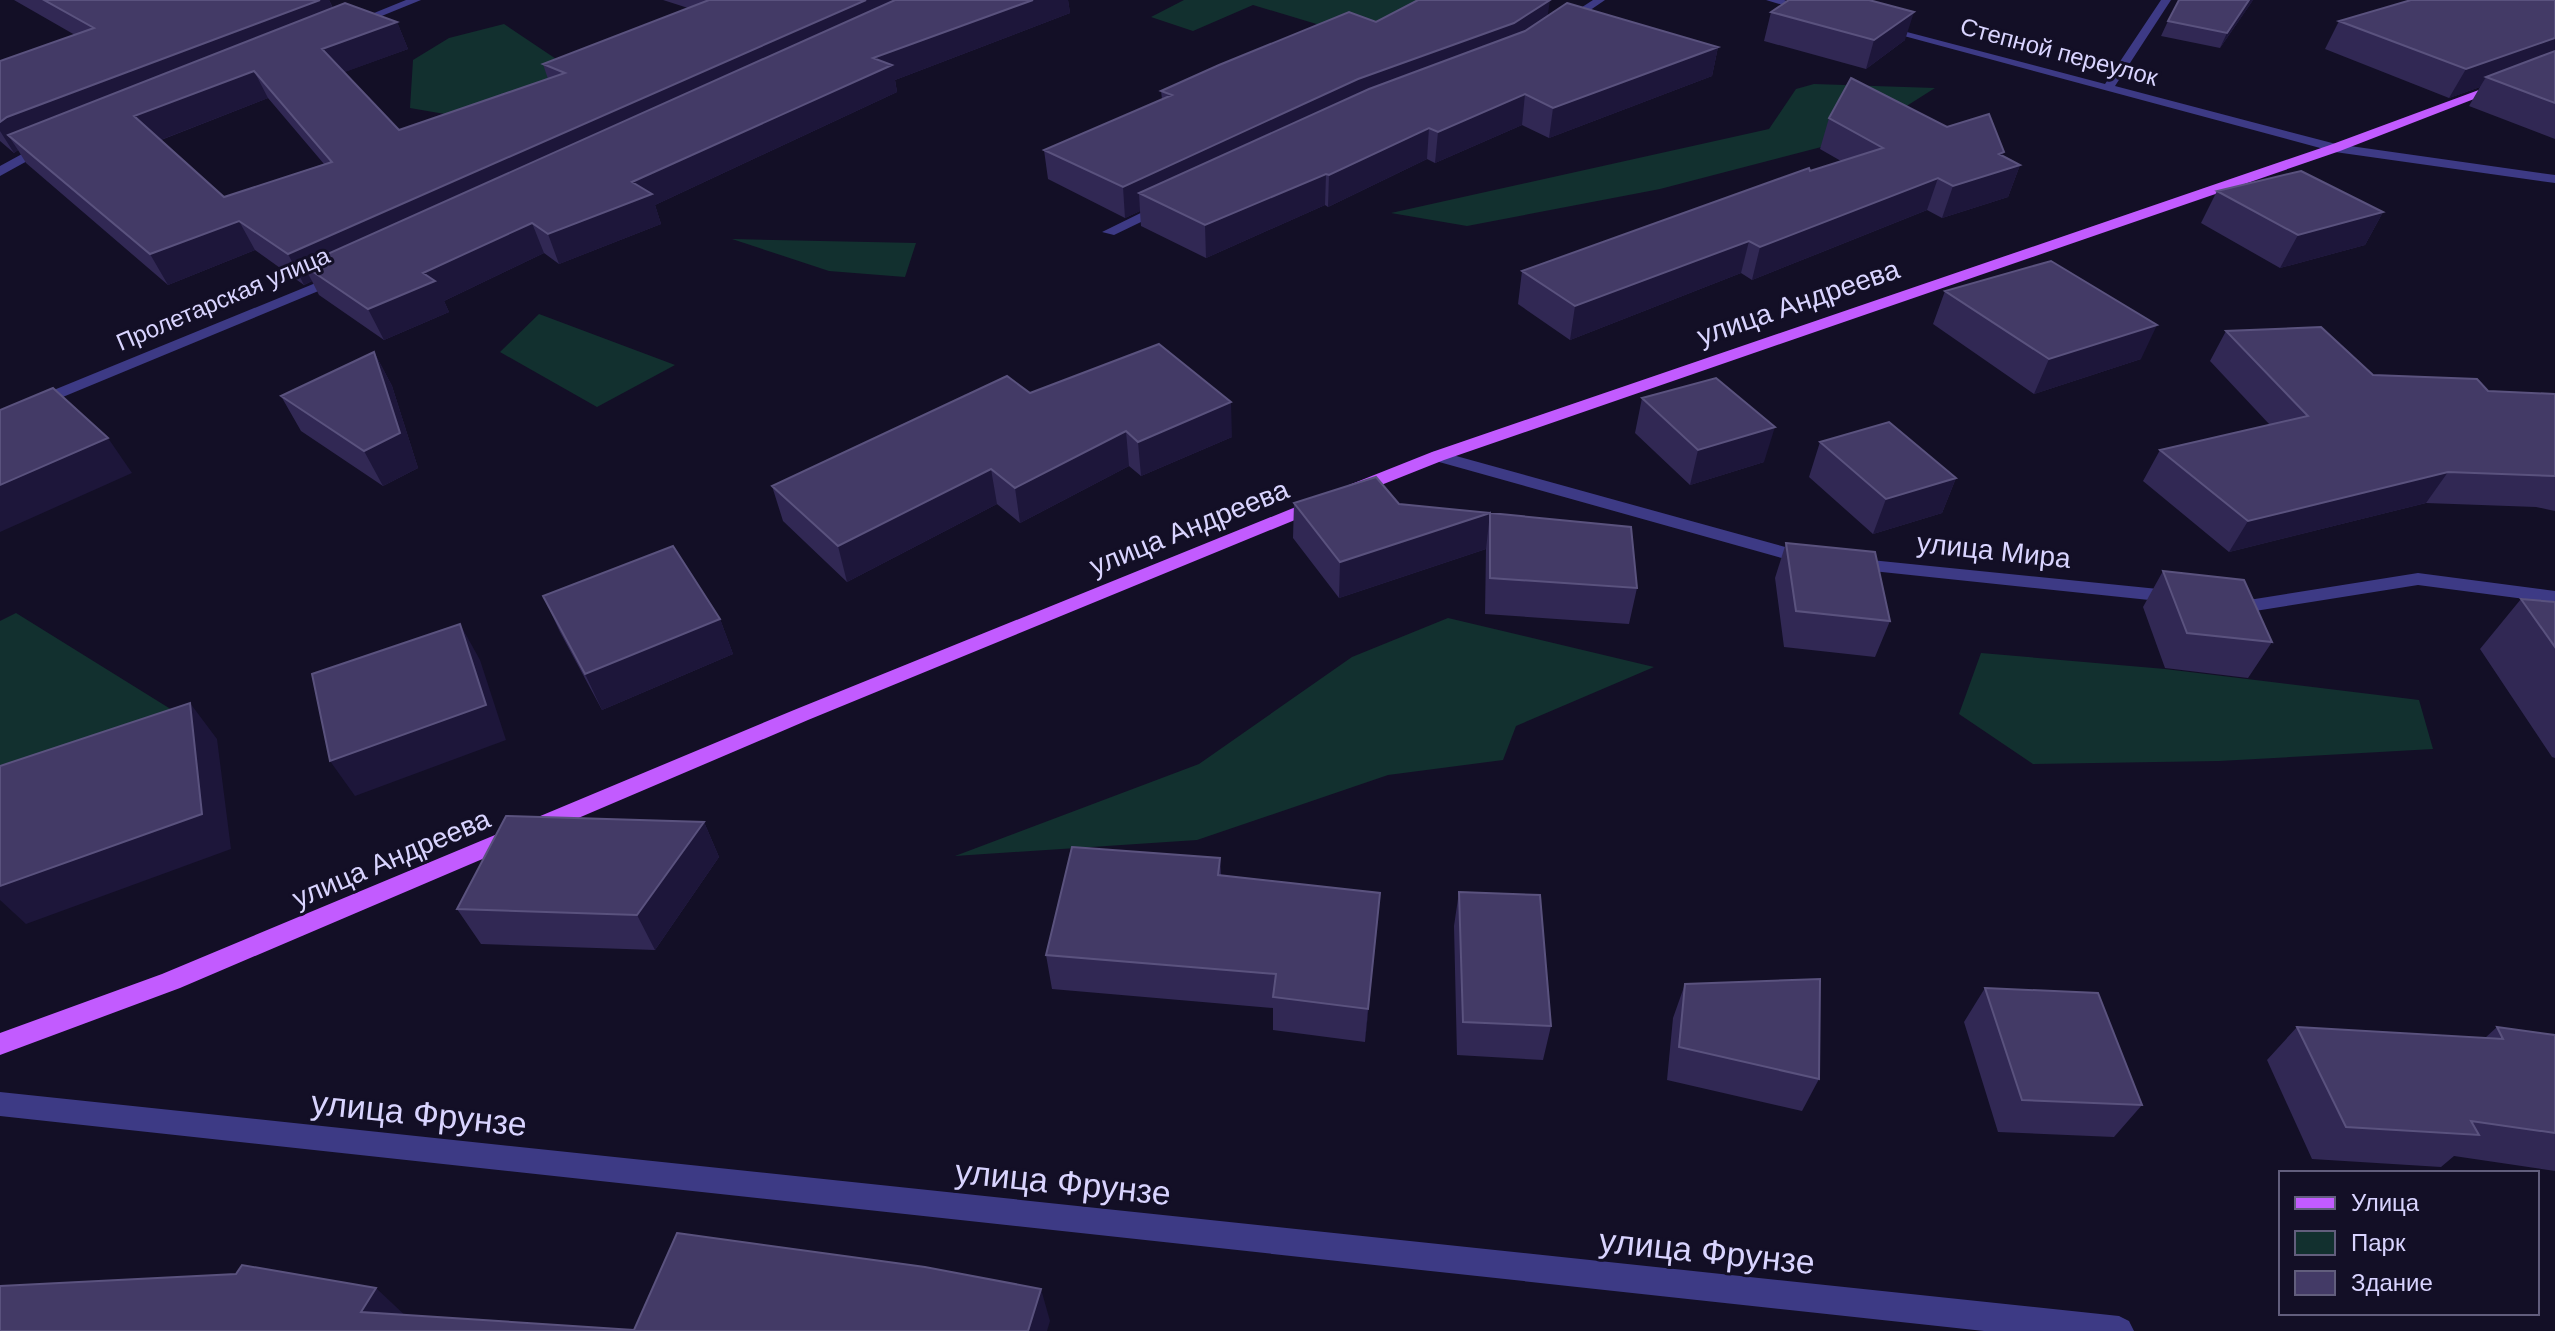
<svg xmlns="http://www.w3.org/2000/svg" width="2555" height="1331" font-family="'DM Sans',sans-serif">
<rect width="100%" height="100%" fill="#130f26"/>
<path fill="#12302f" d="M 1184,0 L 1455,0 L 1343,32 L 1253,5 L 1193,31 L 1151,17 Z
M 504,24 L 574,71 L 468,118 L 410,108 L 413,60 L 449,38 Z
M 1814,84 L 1935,88 L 1856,138 L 1660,189 L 1467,226 L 1391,213 L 1769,129 L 1796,89 Z
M 732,239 L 916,243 L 905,277 L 829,271 Z
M 539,314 L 675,365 L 597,407 L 500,352 Z
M 16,613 L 177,713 L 0,820 L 0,621 Z
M 1448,618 L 1654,667 L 1516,726 L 1503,760 L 1388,775 L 1197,840 L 955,856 L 1199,764 L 1352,657 Z
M 1981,653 L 2165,669 L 2419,700 L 2433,749 L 2219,761 L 2033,764 L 1959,714 Z"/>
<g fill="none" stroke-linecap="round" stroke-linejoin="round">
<path fill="#3d3a85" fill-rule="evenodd" d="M 406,0 L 421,0 L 357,26 L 347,24 Z
M 1593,0 L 1605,0 L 1567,26 L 1559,26 L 1559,22 Z
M 1766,0 L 1784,0 L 1815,10 L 1810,13 Z
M 2161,0 L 2171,0 L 2115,86 L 2336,144 L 2555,175 L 2555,183 L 2335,152 L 1878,29 L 1884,26 L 2105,84 Z
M 44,142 L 50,146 L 49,149 L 0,176 L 0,166 Z
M 1163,202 L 1170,206 L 1168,209 L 1114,235 L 1102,232 Z
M 340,273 L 347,277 L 345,280 L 0,423 L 0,412 Z
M 1438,451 L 1814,555 L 1816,559 L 1807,565 L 1432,460 L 1429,456 L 1432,452 Z
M 1851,558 L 2178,591 L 2188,597 L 2178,603 L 1844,568 L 1842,564 Z
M 2418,573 L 2555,591 L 2555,603 L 2418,585 L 2255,611 L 2229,608 L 2219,602 L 2229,596 L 2255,599 Z
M 0,1092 L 2119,1316 L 2129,1321 L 2134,1331 L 1984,1331 L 0,1116 Z"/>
<path fill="#c25bff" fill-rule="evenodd" d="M 2495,84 L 2505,87 L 2340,151 L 1444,460 L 1361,493 L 1349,493 L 1346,489 L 1349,485 L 1432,452 L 2330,145 Z
M 1318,498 L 1327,504 L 1324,508 L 808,720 L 180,988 L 0,1055 L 0,1033 L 162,974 L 794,710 Z"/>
</g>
<path fill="#312854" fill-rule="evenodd" d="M 14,0 L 329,0 L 333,8 L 397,22 L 408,49 L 344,72 L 399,130 L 548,79 L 543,64 L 688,8 L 663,0 L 1068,0 L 1070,13 L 895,80 L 897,92 L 655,205 L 661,224 L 559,264 L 544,253 L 444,301 L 449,312 L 384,340 L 319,295 L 312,281 L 304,285 L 255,250 L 168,285 L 26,163 L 18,150 L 14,153 L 0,141 L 0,61 L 75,35 ZM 268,98 L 324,164 L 224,197 L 161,140 Z
M 2253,0 L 2220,48 L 2161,36 L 2168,21 Z
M 2555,0 L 2555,139 L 2469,106 L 2480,87 L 2449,98 L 2325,49 L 2339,21 Z
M 1771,12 L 1905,40 L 1866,69 L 1764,41 Z
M 1548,16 L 1718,47 L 1712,76 L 1549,138 L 1522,125 L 1435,163 L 1427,159 L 1328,207 L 1325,205 L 1206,258 L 1141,226 L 1140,211 L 1125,218 L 1048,179 L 1044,150 L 1162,99 L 1161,91 L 1376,22 Z
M 1829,118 L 2002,156 L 2020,165 L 2008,197 L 1942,218 L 1927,210 L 1752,280 L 1741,273 L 1570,340 L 1518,304 L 1522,271 L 1841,161 L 1820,149 Z
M 2217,191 L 2383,212 L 2365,245 L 2280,268 L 2201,223 Z
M 1945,291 L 2141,359 L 2034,394 L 1933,324 Z
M 2226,331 L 2373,375 L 2488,391 L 2555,394 L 2555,511 L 2536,507 L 2426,503 L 2229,552 L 2143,481 L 2160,450 L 2270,425 L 2210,361 Z
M 374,352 L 392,386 L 418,468 L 383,486 L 301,431 L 281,396 Z
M 1030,393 L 1232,437 L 1141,476 L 1129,466 L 1020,523 L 997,504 L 847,582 L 783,521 L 772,486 Z
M 1642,398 L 1764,462 L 1690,485 L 1635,433 Z
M 1820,442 L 1956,478 L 1942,513 L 1873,534 L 1809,477 Z
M 1294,503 L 1399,504 L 1631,527 L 1637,588 L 1629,624 L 1485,614 L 1486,549 L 1339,598 L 1293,538 Z
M 1786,543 L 1890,621 L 1875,657 L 1784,647 L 1775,578 Z
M 2163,571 L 2272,642 L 2248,678 L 2165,668 L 2143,607 Z
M 543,596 L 720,619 L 733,654 L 602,710 L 560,632 Z
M 2521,599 L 2555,602 L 2555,758 L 2552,757 L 2480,649 Z
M 704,822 L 719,857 L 655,950 L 481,944 L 457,909 Z
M 1220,858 L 1221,875 L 1380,893 L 1365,1042 L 1273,1030 L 1273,1008 L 1052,989 L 1046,955 Z
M 1459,892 L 1551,1026 L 1543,1060 L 1457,1055 L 1454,926 Z
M 1685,984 L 1819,1079 L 1802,1111 L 1667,1080 L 1673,1018 Z
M 1985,988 L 2142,1105 L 2114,1137 L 1998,1132 L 1964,1022 Z
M 2297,1027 L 2485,1038 L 2497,1027 L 2555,1035 L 2555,1171 L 2454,1156 L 2441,1167 L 2312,1159 L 2267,1060 Z"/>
<path fill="#1d163a" d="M 320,0 L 329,0 L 339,23 L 8,135 L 18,150 L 14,153 L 0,131 L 0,122 L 7,117 Z
M 866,0 L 928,0 L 303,265 L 312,281 L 304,285 L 288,254 Z
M 1033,0 L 1068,0 L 1070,13 L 895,80 L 897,92 L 655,205 L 661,224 L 559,264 L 548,234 L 632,182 L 873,58 Z
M 1550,0 L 1546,27 L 1139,193 L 1140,211 L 1125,218 L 1123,187 L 1358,79 Z
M 2249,0 L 2253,0 L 2220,48 L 2227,33 Z
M 1914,12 L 1905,40 L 1866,69 L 1874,40 Z
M 397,22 L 408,49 L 334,76 L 322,49 Z
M 2555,38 L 2555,60 L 2486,77 L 2480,87 L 2449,98 L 2466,69 Z
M 1718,47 L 1712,76 L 1549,138 L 1553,108 Z
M 254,71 L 268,98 L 150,144 L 134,116 Z
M 1525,94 L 1522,125 L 1435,163 L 1438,132 Z
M 1429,128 L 1427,159 L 1328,207 L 1329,175 Z
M 2004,152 L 1996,173 L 2020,165 L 2008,197 L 1942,218 L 1953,186 L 1999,154 Z
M 1326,174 L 1325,205 L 1206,258 L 1205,225 Z
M 1938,178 L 1927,210 L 1752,280 L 1760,247 Z
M 2383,212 L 2365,245 L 2280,268 L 2298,235 Z
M 239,221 L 255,250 L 168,285 L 150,254 Z
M 532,223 L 544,253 L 444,301 L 449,312 L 384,340 L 368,309 L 423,273 Z
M 1749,241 L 1741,273 L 1570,340 L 1575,306 Z
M 2157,325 L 2141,359 L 2034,394 L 2049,359 Z
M 374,352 L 392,386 L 418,468 L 383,486 L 364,451 Z
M 1231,402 L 1232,437 L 1141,476 L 1138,442 Z
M 1775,427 L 1764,462 L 1690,485 L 1698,450 Z
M 1126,431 L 1129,466 L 1020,523 L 1015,488 Z
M 108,438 L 132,473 L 0,532 L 0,485 Z
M 991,469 L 997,504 L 847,582 L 838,546 Z
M 2448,472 L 2426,503 L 2229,552 L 2248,521 Z
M 1956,478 L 1942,513 L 1873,534 L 1886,499 Z
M 1490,513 L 1486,549 L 1339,598 L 1340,562 Z
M 720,619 L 733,654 L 602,710 L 585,674 Z
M 460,624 L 480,660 L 506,740 L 355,796 L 330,761 Z
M 190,703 L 217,739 L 231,849 L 26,924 L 0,900 L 0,886 Z
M 704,822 L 719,857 L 655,950 L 637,915 Z
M 1380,893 L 1377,928 L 1365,1042 L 1368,1009 Z
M 376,1288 L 410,1320 L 361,1312 Z
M 1041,1289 L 1050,1321 L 1047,1331 L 1028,1331 Z"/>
<path fill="#433a66" stroke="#5a527e" stroke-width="2" fill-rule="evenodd" d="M 44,0 L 320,0 L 7,117 L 0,122 L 0,61 L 94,28 Z
M 709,0 L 866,0 L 288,254 L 239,221 L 150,254 L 8,135 L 345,3 L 397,22 L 322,49 L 399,130 L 565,73 L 543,64 ZM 254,71 L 332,162 L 224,197 L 134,116 Z
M 895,0 L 1033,0 L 873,58 L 892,65 L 632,182 L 652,194 L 548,234 L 532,223 L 423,273 L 435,281 L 368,309 L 303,265 Z
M 1418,0 L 1550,0 L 1514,23 L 1358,79 L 1123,187 L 1044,150 L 1172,95 L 1161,91 L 1219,65 L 1349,12 L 1376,22 Z
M 1789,0 L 1869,0 L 1914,12 L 1874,40 L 1771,12 Z
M 2179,0 L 2249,0 L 2227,33 L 2168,21 Z
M 2411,0 L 2555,0 L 2555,38 L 2466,69 L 2339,21 Z
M 1567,3 L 1718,47 L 1553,108 L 1525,94 L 1438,132 L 1429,128 L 1329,175 L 1326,174 L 1205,225 L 1139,193 L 1369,89 L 1525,31 Z
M 2555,51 L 2555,103 L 2486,77 Z
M 1851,78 L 1947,127 L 1989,114 L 2004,152 L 1999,154 L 2020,165 L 1953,186 L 1938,178 L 1760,247 L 1749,241 L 1575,306 L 1522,271 L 1809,168 L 1810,171 L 1883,148 L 1829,118 Z
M 2301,171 L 2383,212 L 2298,235 L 2217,191 Z
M 2051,261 L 2157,325 L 2049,359 L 1945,291 Z
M 2321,327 L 2373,375 L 2477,379 L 2488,391 L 2555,394 L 2555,476 L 2448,472 L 2248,521 L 2160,450 L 2308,416 L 2226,331 Z
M 1159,344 L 1231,402 L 1138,442 L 1126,431 L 1015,488 L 991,469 L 838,546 L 772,486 L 1007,376 L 1030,393 Z
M 374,352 L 400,433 L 364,451 L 281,396 Z
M 1716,378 L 1775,427 L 1698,450 L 1642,398 Z
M 53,388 L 108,438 L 0,485 L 0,410 Z
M 1889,422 L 1956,478 L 1886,499 L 1820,442 Z
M 1376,477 L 1399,504 L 1631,527 L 1637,588 L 1490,578 L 1490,513 L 1340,562 L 1294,503 Z
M 1786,543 L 1875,552 L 1890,621 L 1796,611 Z
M 673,546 L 720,619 L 585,674 L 543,596 Z
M 2163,571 L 2244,580 L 2272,642 L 2187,633 Z
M 2521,599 L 2555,602 L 2555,647 Z
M 460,624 L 486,705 L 330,761 L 312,674 Z
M 190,703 L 202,814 L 0,886 L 0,766 Z
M 506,816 L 704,822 L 637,915 L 457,909 Z
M 1072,847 L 1220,858 L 1218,875 L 1380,893 L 1368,1009 L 1273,997 L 1276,974 L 1046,955 Z
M 1459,892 L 1540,895 L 1551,1026 L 1463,1022 Z
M 1820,979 L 1819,1079 L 1679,1047 L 1685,984 Z
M 1985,988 L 2098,993 L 2142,1105 L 2022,1100 Z
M 2297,1027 L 2503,1039 L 2497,1027 L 2555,1035 L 2555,1133 L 2471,1121 L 2479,1135 L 2346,1127 Z
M 677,1233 L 925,1267 L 1041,1289 L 1028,1331 L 0,1331 L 0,1286 L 236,1274 L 242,1265 L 376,1288 L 361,1312 L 634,1330 Z"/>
<g text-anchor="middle" stroke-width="6" stroke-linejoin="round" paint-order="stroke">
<g font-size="24" fill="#d9d4ff" stroke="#130f26">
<text transform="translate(2059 52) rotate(15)" y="8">Степной переулок</text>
<text transform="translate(223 299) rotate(-23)" y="8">Пролетарская улица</text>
</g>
<g font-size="28" fill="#d9d4ff" stroke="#130f26">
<text transform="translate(1798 302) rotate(-19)" y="10">улица Андреева</text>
<text transform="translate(1189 527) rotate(-22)" y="10">улица Андреева</text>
<text transform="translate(1994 550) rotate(6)" y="10">улица Мира</text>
<text transform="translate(391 858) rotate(-23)" y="10">улица Андреева</text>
</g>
<g font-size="34" fill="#d9d4ff" stroke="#130f26">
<text transform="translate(419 1113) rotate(6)" y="12">улица Фрунзе</text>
<text transform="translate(1063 1182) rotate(6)" y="12">улица Фрунзе</text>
<text transform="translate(1707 1251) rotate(6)" y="12">улица Фрунзе</text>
</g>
</g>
<rect x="2279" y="1171" width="260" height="144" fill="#130f26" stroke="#625e7d" stroke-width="2"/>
<rect x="2295" y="1197" width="40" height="12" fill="#c25bff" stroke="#625e7d" stroke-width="2"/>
<text x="2351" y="1211" font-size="24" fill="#d9d4ff">Улица</text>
<rect x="2295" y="1231" width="40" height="24" fill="#12302f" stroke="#625e7d" stroke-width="2"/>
<text x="2351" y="1251" font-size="24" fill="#d9d4ff">Парк</text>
<rect x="2295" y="1271" width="40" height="24" fill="#433a66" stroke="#625e7d" stroke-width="2"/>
<text x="2351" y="1291" font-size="24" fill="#d9d4ff">Здание</text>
</svg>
